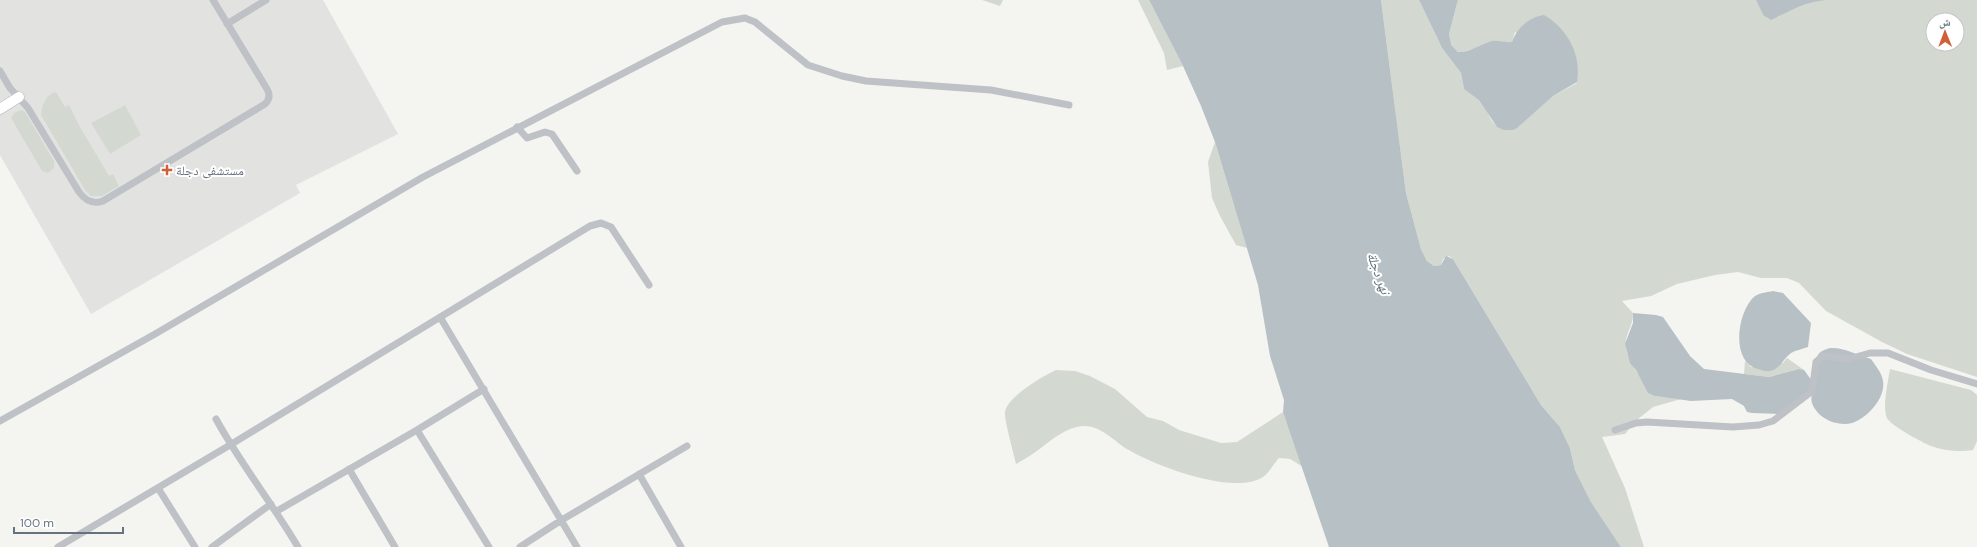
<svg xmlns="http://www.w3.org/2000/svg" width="1977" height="547" font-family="'DM Sans','Noto Naskh Arabic',sans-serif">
<rect width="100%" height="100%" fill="#f4f4f1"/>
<path fill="#e2e3e1" d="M 0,0 L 323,0 L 398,134 L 296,185 L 300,193 L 91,314 L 0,155 Z"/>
<path fill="#d3d9d1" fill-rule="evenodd" d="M 982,0 L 1003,0 L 1000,6 Z
M 1138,0 L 1149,0 L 1183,66 L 1167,70 L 1164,53 Z
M 1381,0 L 1419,0 L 1442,48 L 1461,73 L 1464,89 C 1469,92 1476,96 1480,100 C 1492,115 1489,130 1513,130 L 1518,123 L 1553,96 L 1577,83 L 1515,32 L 1512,42 C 1505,43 1498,40 1490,42 C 1479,44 1470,53 1458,52 L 1450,45 L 1449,34 L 1458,0 L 1756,0 L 1763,15 L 1778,17 L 1790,9 L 1814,0 L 1977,0 L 1977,377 L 1907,354 L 1882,342 L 1826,311 L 1799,283 L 1787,278 L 1761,278 L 1738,272 L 1715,275 L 1677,284 L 1651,296 L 1622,301 L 1633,313 C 1633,325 1628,329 1626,340 C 1623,358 1644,382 1655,396 L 1681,399 L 1653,407 L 1638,419 L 1625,434 L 1602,437 L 1625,488 L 1644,547 L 1621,547 L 1591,502 L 1575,470 L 1570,448 L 1560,427 L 1541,405 L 1453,259 L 1449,256 L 1443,259 L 1441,265 L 1434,266 L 1427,261 L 1421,249 L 1406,193 ZM 1933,20 L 1957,20 L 1957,44 L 1933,44 Z
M 56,92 L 65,107 L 69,105 L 80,127 L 109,176 L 113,174 L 119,186 L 102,196 L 91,196 L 85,190 L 41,115 C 42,105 46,94 56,92 Z
M 125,105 L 141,135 L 110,154 L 91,123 Z
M 22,110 L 25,112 L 54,161 L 54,168 L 48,173 L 42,171 L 11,118 L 15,112 Z
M 1215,142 L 1247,248 L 1236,245 L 1220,216 L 1212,198 L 1208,162 Z
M 1787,358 L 1804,370 L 1799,369 L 1769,377 L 1744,374 L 1745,361 L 1751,367 L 1783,363 Z
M 1890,369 L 1971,390 L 1977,395 L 1977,441 L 1973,450 C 1960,452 1944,451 1931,446 C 1923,443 1890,425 1887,418 C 1882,407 1888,382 1890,369 Z
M 1056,370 L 1075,371 L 1090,376 L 1115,389 L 1147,417 L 1163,421 L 1179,430 L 1221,443 L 1237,442 L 1283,412 L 1303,467 L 1290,459 L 1279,458 C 1274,463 1269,473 1263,477 C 1234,496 1155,466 1127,449 C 1114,441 1101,426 1085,426 C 1065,426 1049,443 1034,453 C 1029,457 1022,460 1016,464 C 1014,454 1004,420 1005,412 C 1007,397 1043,376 1056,370 Z"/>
<path fill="#b7c0c5" d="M 1149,0 L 1381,0 L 1406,193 L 1421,249 L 1427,261 L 1434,266 L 1441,265 L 1446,256 L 1453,259 L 1541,405 L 1560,427 L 1570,448 L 1575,470 L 1591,502 L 1621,547 L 1329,547 L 1283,412 L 1284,400 L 1270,356 L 1258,285 L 1215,142 L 1201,106 L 1183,66 Z
M 1419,0 L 1458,0 L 1449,34 L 1451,45 L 1458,52 C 1469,53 1478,45 1489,42 C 1497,39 1504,43 1512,42 C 1517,28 1529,17 1544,15 C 1567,28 1582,55 1577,82 L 1553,96 L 1517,128 L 1513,130 L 1504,130 L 1497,127 L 1479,100 L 1464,89 L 1461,73 L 1442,48 Z
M 1756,0 L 1826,0 C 1803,2 1791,11 1771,20 L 1763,15 Z
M 1773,291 L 1783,293 L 1811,323 L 1808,347 C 1803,349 1796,350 1791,353 C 1784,358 1780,369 1770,371 C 1766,372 1762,370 1758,369 C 1730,362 1737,311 1755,296 C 1760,293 1768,292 1773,291 Z
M 1633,313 L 1656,315 L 1663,317 L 1690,356 L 1704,369 L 1769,377 L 1799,369 L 1804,370 L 1812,381 L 1810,392 L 1782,414 L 1752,413 L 1747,412 L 1744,406 L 1732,399 L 1691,401 L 1655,396 L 1648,393 L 1636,370 L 1630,363 L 1625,344 L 1633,323 Z
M 1830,348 C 1844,347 1857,355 1871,359 C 1875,365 1882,373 1883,381 C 1886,398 1867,418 1852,423 C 1837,427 1817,418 1812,403 C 1809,394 1818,383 1817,373 C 1816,359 1814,352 1830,348 Z"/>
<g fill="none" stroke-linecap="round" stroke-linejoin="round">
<defs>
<path id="secondary" d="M 0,109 L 19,97"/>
</defs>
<use href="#secondary" stroke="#b1b5b9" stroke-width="11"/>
<path stroke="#bec1c5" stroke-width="7" d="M 227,24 L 266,0
M 0,71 L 10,88 L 28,108 L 79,192 C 85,200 92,205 103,201 L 265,104 C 270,99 270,94 267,89 L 213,0
M 517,127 L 527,138 L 545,132 L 552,134 L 577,171
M 440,317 L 577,547
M 216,419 C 240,463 272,503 298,547
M 0,421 L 155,334 L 423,177 L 722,22 L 745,18 L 755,22 L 808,65 L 842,76 L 866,81 L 991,90 L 1069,105
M 417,430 L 489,547
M 1615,430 L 1636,423 L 1647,422 L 1733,427 L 1759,425 L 1773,421 L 1811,392 L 1813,385 L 1816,362 L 1823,356 L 1849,359 L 1870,353 L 1888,353 L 1931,370 L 1977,384
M 349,469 L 395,547
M 639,474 L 681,547
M 158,488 L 195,547
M 277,511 L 417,430 L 484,389
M 58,547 L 230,445 L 590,226 L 601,223 L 611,227 L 649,285
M 212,547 L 271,504
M 520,547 L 560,521 L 687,446"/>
<use href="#secondary" stroke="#fff" stroke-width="10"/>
</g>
<path fill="#d06036" stroke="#fff" stroke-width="1.5" d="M165 164h4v4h4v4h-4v4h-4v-4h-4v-4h4z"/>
<g text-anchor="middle" stroke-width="4" stroke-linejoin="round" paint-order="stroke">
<g font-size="13" fill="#66737f" stroke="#fff" text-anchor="start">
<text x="176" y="175">مستشفى دجلة</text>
</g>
<g font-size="14" font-style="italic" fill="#63747c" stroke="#fff">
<text transform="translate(1379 273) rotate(70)" y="5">نهر دجلة</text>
</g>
</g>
<g transform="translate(1945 32) rotate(359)"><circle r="19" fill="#ffffff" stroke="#c2c7cc"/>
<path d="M0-3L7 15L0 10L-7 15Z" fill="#d06036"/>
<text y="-6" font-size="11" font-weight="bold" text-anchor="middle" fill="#66737f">ش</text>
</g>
<path d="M14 527v6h109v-6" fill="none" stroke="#66737f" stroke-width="2"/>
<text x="20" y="527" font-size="12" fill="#66737f" stroke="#ffffff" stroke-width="3" paint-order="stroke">100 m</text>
</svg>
